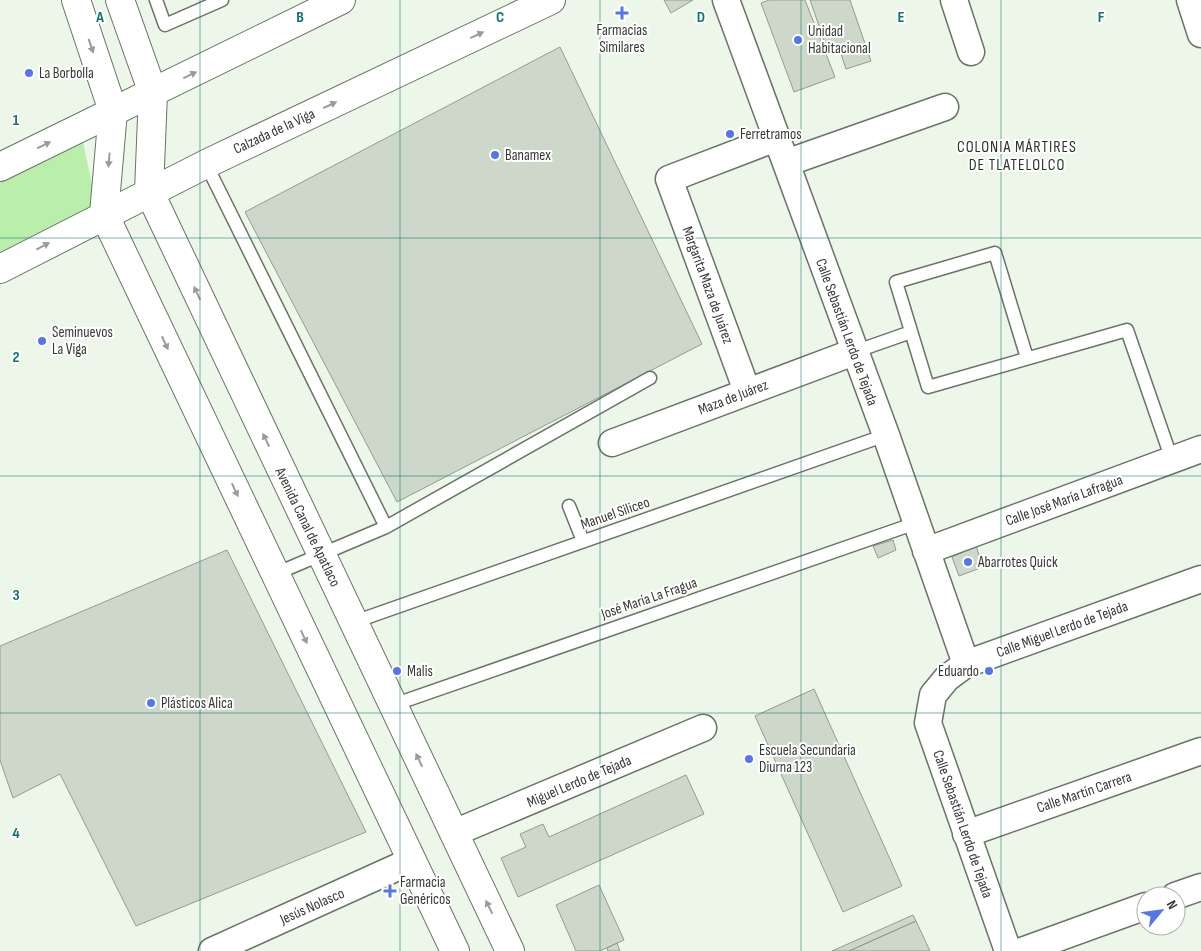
<svg xmlns="http://www.w3.org/2000/svg" width="1201" height="951" font-family="'Sofia Sans Condensed',sans-serif">
<rect width="100%" height="100%" fill="#ecf7e9"/>
<path fill="#baeeab" d="M 82,137 L 97,209 L 0,260 L 0,177 Z"/>
<path fill="#ced8ca" stroke="#919c8f" d="M 664,0 L 693,0 L 671,13 Z
M 769,0 L 805,0 L 835,77 L 794,92 L 761,3 Z
M 810,0 L 850,0 L 871,61 L 846,69 L 839,48 L 828,52 Z
M 560,47 L 702,344 L 397,502 L 245,212 Z
M 893,540 L 896,550 L 878,558 L 873,546 Z
M 976,546 L 983,567 L 959,576 L 952,557 Z
M 227,550 L 366,832 L 136,926 L 60,774 L 13,798 L 0,760 L 0,646 Z
M 814,689 L 902,886 L 843,912 L 755,716 Z
M 686,775 L 704,814 L 518,897 L 501,858 L 526,847 L 520,834 L 543,824 L 549,837 Z
M 599,885 L 624,940 L 600,951 L 576,951 L 556,905 Z
M 913,915 L 916,921 L 849,951 L 832,951 Z
M 916,921 L 930,951 L 849,951 Z
M 617,943 L 620,951 L 608,951 L 607,948 Z"/>
<g fill="none" stroke-linecap="round" stroke-linejoin="round">
<defs>
<path id="lane" d="M 156,0 L 165,25 L 222,0
M 206,164 L 386,527
M 854,352 L 911,332
M 1027,358 L 995,253 L 896,282 L 928,387 L 1127,330 L 1172,460
M 569,506 L 583,541
M 275,574 L 386,527 L 650,378
M 354,622 L 886,435
M 393,705 L 916,523"/>
<path id="street" d="M 726,0 L 886,435 L 966,664
M 954,0 L 971,52
M 1190,0 L 1201,34
M 786,163 L 945,107
M 747,391 L 669,179 L 776,138
M 612,443 L 854,352
M 926,551 L 1201,449
M 454,833 L 703,728
M 966,834 L 1201,751
M 1175,896 L 1201,887
M 212,951 L 411,861
M 1008,951 L 928,723 L 933,695 L 947,678 L 966,664 L 1201,579
M 1022,951 L 1146,906"/>
<path id="secondary" d="M 76,0 L 113,111 L 104,214 L 455,951
M 120,0 L 153,93 L 149,191 L 510,951"/>
<path id="primary" d="M 0,167 L 341,0
M 0,269 L 206,164 L 551,0"/>
</defs>
<use href="#lane" stroke="#697366" stroke-width="15"/>
<use href="#street" stroke="#697366" stroke-width="29"/>
<use href="#secondary" stroke="#697366" stroke-width="30"/>
<use href="#primary" stroke="#697366" stroke-width="30"/>
<use href="#lane" stroke="#fff" stroke-width="12"/>
<use href="#street" stroke="#fff" stroke-width="26"/>
<use href="#secondary" stroke="#fff" stroke-width="28"/>
<use href="#primary" stroke="#fff" stroke-width="28"/>
</g>
<defs><path id="oneway-solid" d="M-6-.8H1V-3.2L6.5 0L1 3.2V.8H-6Z" transform="scale(1.25)"/></defs>
<g fill="#9a9c9a">
<use href="#oneway-solid" transform="translate(477 35) rotate(-25)"/>
<use href="#oneway-solid" transform="translate(91 46) rotate(71)"/>
<use href="#oneway-solid" transform="translate(190 75) rotate(-26)"/>
<use href="#oneway-solid" transform="translate(330 105) rotate(-25)"/>
<use href="#oneway-solid" transform="translate(44 145) rotate(-26)"/>
<use href="#oneway-solid" transform="translate(109 160) rotate(95)"/>
<use href="#oneway-solid" transform="translate(43 246) rotate(-28)"/>
<use href="#oneway-solid" transform="translate(197 293) rotate(-115)"/>
<use href="#oneway-solid" transform="translate(165 343) rotate(65)"/>
<use href="#oneway-solid" transform="translate(266 440) rotate(-115)"/>
<use href="#oneway-solid" transform="translate(235 490) rotate(65)"/>
<use href="#oneway-solid" transform="translate(304 637) rotate(65)"/>
<use href="#oneway-solid" transform="translate(419 760) rotate(-115)"/>
<use href="#oneway-solid" transform="translate(489 907) rotate(-116)"/>
</g>
<path fill="none" stroke="#0f766e" stroke-width="1" stroke-opacity="0.55" d="M 200,0 L 200,951M 400,0 L 400,951M 600,0 L 600,951M 801,0 L 801,951M 1001,0 L 1001,951M 0,238 L 1201,238M 0,476 L 1201,476M 0,713 L 1201,713"/>
<g fill="#5575ea" stroke="#fff" stroke-width="2">
<path d="M619.5 5.5h5v5h5v5h-5v5h-5v-5h-5v-5h5z"/>
<circle cx="798" cy="40" r="5"/>
<circle cx="29" cy="73" r="5"/>
<circle cx="730" cy="134" r="5"/>
<circle cx="495" cy="155" r="5"/>
<circle cx="42" cy="341" r="5"/>
<circle cx="968" cy="562" r="5"/>
<circle cx="397" cy="671" r="5"/>
<circle cx="989" cy="671" r="5"/>
<circle cx="151" cy="703" r="5"/>
<circle cx="749" cy="759" r="5"/>
<path d="M387.5 883.5h5v5h5v5h-5v5h-5v-5h-5v-5h5z"/>
</g>
<g text-anchor="middle" stroke-width="4" stroke-linejoin="round" paint-order="stroke">
<g font-size="15" fill="#353934" stroke="#fff" text-anchor="start">
<text x="622" y="35" text-anchor="middle">Farmacias<tspan x="622" dy="17">Similares</tspan></text>
<text x="808" y="36">Unidad<tspan x="808" dy="17">Habitacional</tspan></text>
<text x="39" y="78">La Borbolla</text>
<text x="740" y="139">Ferretramos</text>
<text x="505" y="160">Banamex</text>
<text x="52" y="337">Seminuevos<tspan x="52" dy="17">La Viga</tspan></text>
<text x="978" y="567">Abarrotes Quick</text>
<text x="407" y="676">Malis</text>
<text x="979" y="676" text-anchor="end">Eduardo</text>
<text x="161" y="708">Plásticos Alica</text>
<text x="759" y="755">Escuela Secundaria<tspan x="759" dy="17">Diurna 123</tspan></text>
<text x="400" y="887">Farmacia<tspan x="400" dy="17">Genéricos</tspan></text>
</g>
<g font-size="15" fill="#353934" stroke="#fff">
<text transform="translate(274 131) rotate(-25)" y="5">Calzada de la Viga</text>
<text transform="translate(708 285) rotate(70)" y="5">Margarita Maza de Juárez</text>
<text transform="translate(847 332) rotate(70)" y="5">Calle Sebastián Lerdo de Tejada</text>
<text transform="translate(733 397) rotate(-21)" y="5">Maza de Juárez</text>
<text transform="translate(1064 500) rotate(-20)" y="5">Calle José María Lafragua</text>
<text transform="translate(615 513) rotate(-19)" y="5">Manuel Siliceo</text>
<text transform="translate(308 527) rotate(64)" y="5">Avenida Canal de Apatlaco</text>
<text transform="translate(649 598) rotate(-19)" y="5">José María La Fragua</text>
<text transform="translate(1062 629) rotate(-20)" y="5">Calle Miguel Lerdo de Tejada</text>
<text transform="translate(579 781) rotate(-23)" y="5">Miguel Lerdo de Tejada</text>
<text transform="translate(1084 792) rotate(-19)" y="5">Calle Martín Carrera</text>
<text transform="translate(963 824) rotate(71)" y="5">Calle Sebastián Lerdo de Tejada</text>
<text transform="translate(312 906) rotate(-24)" y="5">Jesús Nolasco</text>
</g>
<g font-size="16" letter-spacing="1" fill="#2a3328" stroke="#fff">
<text x="1017" y="152">COLONIA MÁRTIRES<tspan x="1017" dy="18">DE TLATELOLCO</tspan></text>
</g>
</g>
<g font-size="16" text-anchor="middle" font-weight="bold" fill="#0f766e" stroke="#fff" stroke-width="4" stroke-linejoin="round" paint-order="stroke">
<text x="100" y="22">A</text>
<text x="300" y="22">B</text>
<text x="500" y="22">C</text>
<text x="701" y="22">D</text>
<text x="901" y="22">E</text>
<text x="1101" y="22">F</text>
<text x="16" y="125">1</text>
<text x="16" y="362">2</text>
<text x="16" y="600">3</text>
<text x="16" y="838">4</text>
</g>
<g transform="translate(1161 911) rotate(61)"><circle r="24" fill="#ffffff" stroke="#aeb0ae"/>
<path d="M0-4L9 19L0 12L-9 19Z" fill="#5575ea"/>
<text y="-8" font-size="14" font-weight="bold" text-anchor="middle" fill="#353934">N</text>
</g>
</svg>
